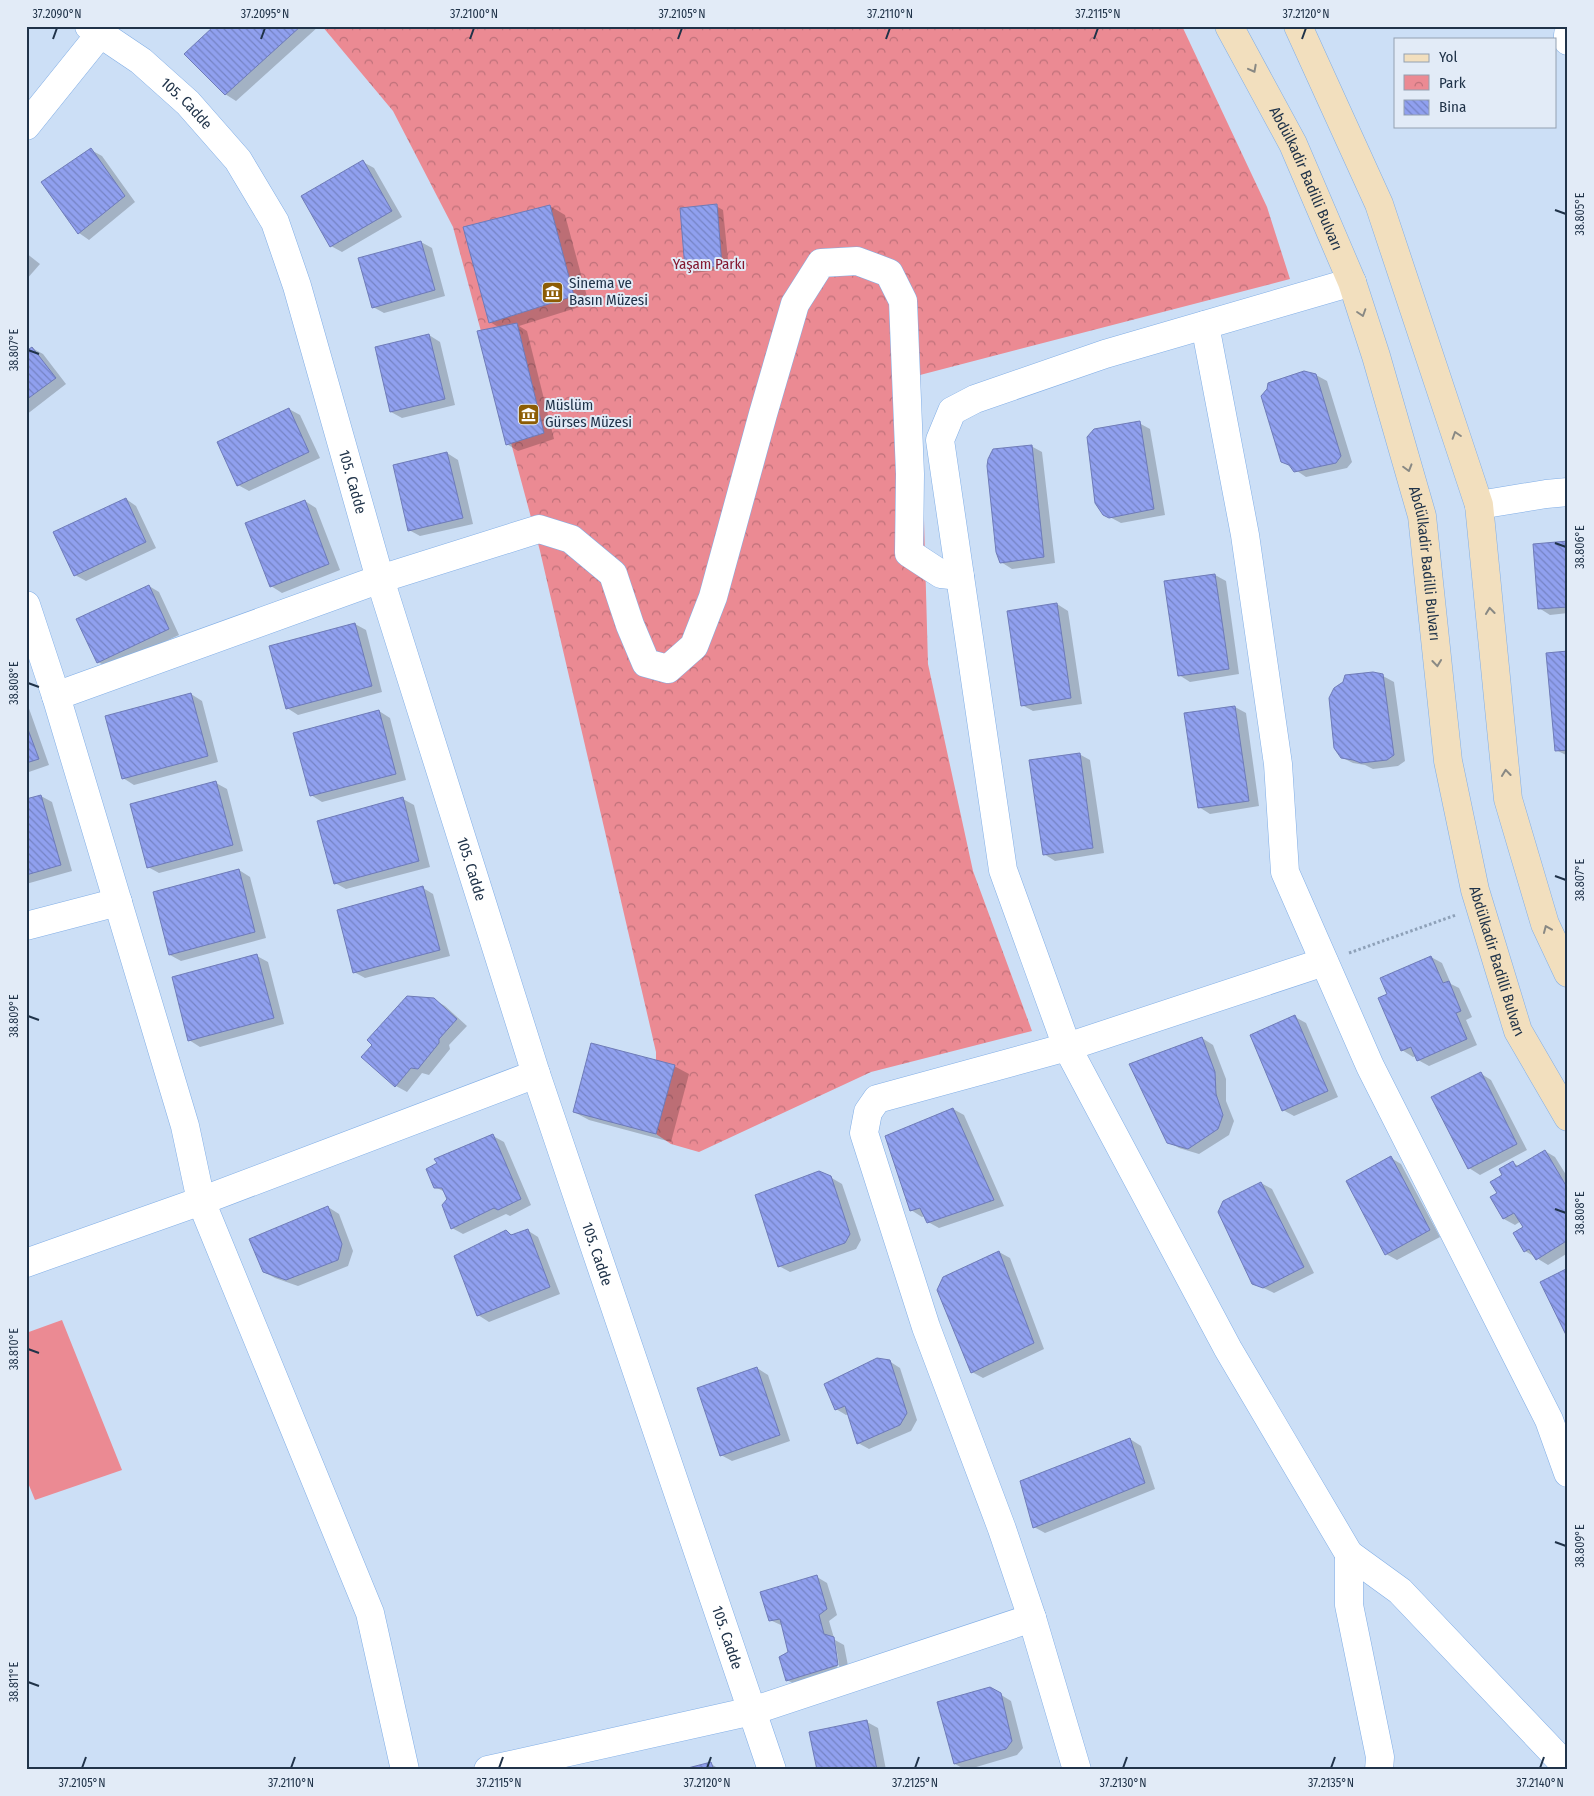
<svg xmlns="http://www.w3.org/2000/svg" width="1594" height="1796" font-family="'Fira Sans Condensed',sans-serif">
<defs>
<pattern id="park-crowns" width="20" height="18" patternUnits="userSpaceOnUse" patternTransform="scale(1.25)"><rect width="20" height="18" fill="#eb8a93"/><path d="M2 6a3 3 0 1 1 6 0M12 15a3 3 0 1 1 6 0" fill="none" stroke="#be717a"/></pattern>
<pattern id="building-back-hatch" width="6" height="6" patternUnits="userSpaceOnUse" patternTransform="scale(1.25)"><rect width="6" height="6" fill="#90a0ef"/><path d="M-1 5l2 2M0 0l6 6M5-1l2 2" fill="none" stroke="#7583c4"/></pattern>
</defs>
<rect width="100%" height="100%" fill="#ccdff6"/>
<path fill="url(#park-crowns)" d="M 322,26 L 1182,26 L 1267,207 L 1290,279 L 920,375 L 928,664 L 973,871 L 1032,1031 L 871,1072 L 699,1152 L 671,1144 L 656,1134 L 656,1052 L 540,551 L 453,227 L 393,111 Z"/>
<path fill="#eb8a93" d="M 62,1320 L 122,1470 L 35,1500 L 26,1478 L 26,1333 Z"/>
<path fill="#0003" d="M 216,26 L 319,26 L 236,101 L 225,94 Z
M 91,150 L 102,156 L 135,202 L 89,240 L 79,233 Z
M 363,162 L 374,168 L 402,217 L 342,252 L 331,246 Z
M 550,206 L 565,215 L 589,304 L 519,326 L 527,331 L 554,439 L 518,451 L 507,444 L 500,328 L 490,322 Z
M 716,206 L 723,210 L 729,269 L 693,273 L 686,268 Z
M 421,242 L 432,248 L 445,296 L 384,313 L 373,307 L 359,259 Z
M 26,253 L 40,264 L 26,280 Z
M 429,335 L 440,342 L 455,405 L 402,418 L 391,412 Z
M 32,348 L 43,354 L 66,384 L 26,415 L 26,353 Z
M 1316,375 L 1327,381 L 1352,462 L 1347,468 L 1306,477 L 1282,461 Z
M 289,409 L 300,415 L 320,458 L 249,491 L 238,485 Z
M 1139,423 L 1150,429 L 1165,515 L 1121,523 L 1104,514 Z
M 1031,446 L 1042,452 L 1055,563 L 1012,569 L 1001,562 Z
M 447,453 L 458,460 L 473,524 L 420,536 L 409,530 Z
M 126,499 L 136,506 L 156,548 L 86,581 L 75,575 Z
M 305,501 L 316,508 L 340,570 L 282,593 L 271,586 Z
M 1568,542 L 1568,613 L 1550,615 L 1539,608 Z
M 1215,575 L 1226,581 L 1239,674 L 1190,682 L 1179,675 Z
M 149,586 L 159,592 L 179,635 L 109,668 L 98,662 Z
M 1057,604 L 1068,611 L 1082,704 L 1033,711 L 1022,705 Z
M 355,624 L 366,630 L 382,692 L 298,715 L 287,708 Z
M 1568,652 L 1568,756 L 1556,750 Z
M 1383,676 L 1394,682 L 1405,761 L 1398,766 L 1373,769 L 1365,765 L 1353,763 L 1341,757 Z
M 191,694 L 202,701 L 218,762 L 134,785 L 123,778 Z
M 26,700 L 49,765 L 26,773 Z
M 1235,707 L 1246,713 L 1259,806 L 1210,814 L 1199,807 Z
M 379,711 L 390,718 L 406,780 L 322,802 L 311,795 Z
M 1079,754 L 1090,760 L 1104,853 L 1055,861 L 1044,854 Z
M 216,783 L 227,789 L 243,851 L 159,873 L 148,867 Z
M 41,796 L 52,802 L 72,871 L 26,884 L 26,800 Z
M 403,799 L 414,805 L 430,867 L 346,889 L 335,883 Z
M 239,870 L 250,877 L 266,938 L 181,961 L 170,955 Z
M 423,888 L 433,894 L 450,956 L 365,978 L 354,972 Z
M 257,956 L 268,962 L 284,1024 L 200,1047 L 189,1040 Z
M 1431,957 L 1442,963 L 1451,984 L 1459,988 L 1472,1017 L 1466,1020 L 1477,1045 L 1429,1066 L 1418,1060 L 1416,1056 L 1413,1057 L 1402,1050 L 1388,995 Z
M 433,999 L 445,1006 L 467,1026 L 449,1045 L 450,1049 L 429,1075 L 422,1073 L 407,1092 L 396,1086 Z
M 1295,1017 L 1306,1023 L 1338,1097 L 1294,1116 L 1283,1110 Z
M 1202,1038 L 1213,1045 L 1226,1079 L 1226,1101 L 1234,1121 L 1229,1135 L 1199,1154 L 1179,1148 L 1168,1142 Z
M 674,1066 L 689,1074 L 671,1142 L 589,1120 L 574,1112 Z
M 1480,1073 L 1491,1080 L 1527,1150 L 1480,1175 L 1469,1168 Z
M 953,1109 L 964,1115 L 1004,1206 L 939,1228 L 928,1222 L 925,1216 L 922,1217 L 911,1210 Z
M 493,1136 L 504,1142 L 531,1205 L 510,1216 L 506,1214 L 463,1234 L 452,1228 L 448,1199 L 445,1192 L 435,1187 Z
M 1545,1151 L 1555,1157 L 1568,1178 L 1568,1253 L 1548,1265 L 1525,1251 L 1524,1228 L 1521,1221 L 1515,1225 L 1504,1219 L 1491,1198 L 1498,1193 L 1504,1175 L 1513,1163 L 1519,1166 Z
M 1391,1158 L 1401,1164 L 1440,1237 L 1397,1260 L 1386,1254 Z
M 830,1177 L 842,1184 L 861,1240 L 856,1249 L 790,1272 L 779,1266 Z
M 1261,1183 L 1272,1189 L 1314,1273 L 1274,1293 L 1253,1283 Z
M 328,1207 L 339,1214 L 353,1251 L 348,1266 L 298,1286 L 275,1278 L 264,1272 Z
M 527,1230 L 538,1237 L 560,1294 L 489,1322 L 478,1315 L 506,1231 L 514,1236 Z
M 999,1252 L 1010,1258 L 1044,1349 L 983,1378 L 972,1372 Z
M 889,1361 L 900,1368 L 917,1420 L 911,1431 L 869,1449 L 858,1443 L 849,1414 L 846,1415 L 836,1409 Z
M 757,1368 L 768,1375 L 790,1441 L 732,1461 L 721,1455 Z
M 1130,1439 L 1141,1446 L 1155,1489 L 1045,1533 L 1034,1527 Z
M 817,1577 L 827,1583 L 837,1615 L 829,1621 L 834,1638 L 833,1639 L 838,1672 L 840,1671 L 835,1640 L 844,1645 L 849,1671 L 798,1686 L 787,1680 L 789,1653 L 783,1626 L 770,1620 Z
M 990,1688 L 1011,1701 L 1023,1748 L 1017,1755 L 966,1770 L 955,1764 Z
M 867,1722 L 878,1728 L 886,1770 L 818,1770 Z
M 711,1764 L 721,1770 L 686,1770 Z"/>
<path fill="url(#building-back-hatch)" stroke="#6e7bb8" d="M 214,26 L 301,26 L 225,95 L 184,54 Z
M 91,148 L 125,196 L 78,234 L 41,182 Z
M 363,160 L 392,211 L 330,247 L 301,196 Z
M 717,204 L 722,266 L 685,269 L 680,208 Z
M 550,205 L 574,296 L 489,323 L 463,227 Z
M 421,241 L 435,290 L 372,308 L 358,258 Z
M 517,323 L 544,433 L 506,445 L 477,331 Z
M 429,334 L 445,399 L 390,412 L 375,347 Z
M 32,347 L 56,378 L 26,400 L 26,351 Z
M 1304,371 L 1316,374 L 1341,456 L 1336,463 L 1294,472 L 1289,465 L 1281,462 L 1261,396 L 1267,389 L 1268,383 Z
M 289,408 L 309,452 L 237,486 L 217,442 Z
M 1140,421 L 1154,509 L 1109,518 L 1103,515 L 1095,503 L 1087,437 L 1094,429 Z
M 1032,445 L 1044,557 L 1000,563 L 996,552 L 987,466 L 988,459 L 993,449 Z
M 447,452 L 463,518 L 408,531 L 393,465 Z
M 126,498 L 146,542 L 74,576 L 53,532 Z
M 305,500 L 329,564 L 270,587 L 245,523 Z
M 1568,541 L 1568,607 L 1538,609 L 1533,544 Z
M 1215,574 L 1229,669 L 1178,676 L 1164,581 Z
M 149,585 L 169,629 L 97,663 L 76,619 Z
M 1057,603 L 1071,698 L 1021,706 L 1007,611 Z
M 355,623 L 372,686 L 286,709 L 269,646 Z
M 1568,651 L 1568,750 L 1555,751 L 1546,653 Z
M 1373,672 L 1383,674 L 1394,755 L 1387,760 L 1361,763 L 1353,760 L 1341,758 L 1334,748 L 1329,698 L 1334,688 L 1343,682 L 1345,675 Z
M 191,693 L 208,756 L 122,779 L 105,716 Z
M 1235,706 L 1249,801 L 1198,808 L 1184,713 Z
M 379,710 L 396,774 L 310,796 L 293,733 Z
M 26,724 L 39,759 L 26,763 Z
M 1080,753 L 1093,848 L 1043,855 L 1029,760 Z
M 216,781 L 233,845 L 147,868 L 130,804 Z
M 41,795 L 61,865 L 26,875 L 26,799 Z
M 403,797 L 419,861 L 334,884 L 317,821 Z
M 239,869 L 255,932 L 169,955 L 153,892 Z
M 423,886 L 440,950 L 353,973 L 337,910 Z
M 257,954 L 274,1018 L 188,1041 L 172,977 Z
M 1431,956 L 1443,983 L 1449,981 L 1461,1011 L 1456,1013 L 1467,1039 L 1417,1061 L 1411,1047 L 1401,1051 L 1378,998 L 1387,994 L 1380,978 Z
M 407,996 L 434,998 L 457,1019 L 439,1039 L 439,1043 L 418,1069 L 411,1068 L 395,1087 L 361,1057 L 372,1045 L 367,1040 Z
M 1295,1015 L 1328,1091 L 1282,1111 L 1250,1035 Z
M 1202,1037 L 1215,1072 L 1216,1094 L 1223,1115 L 1218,1129 L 1188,1149 L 1167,1143 L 1129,1064 Z
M 591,1043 L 675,1065 L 656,1134 L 573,1112 Z
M 1481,1072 L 1517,1144 L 1468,1169 L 1431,1097 Z
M 953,1108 L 994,1200 L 927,1223 L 920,1208 L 910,1211 L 885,1136 Z
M 493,1134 L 521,1199 L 498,1210 L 494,1208 L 451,1229 L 442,1205 L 447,1199 L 442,1188 L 434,1188 L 426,1169 L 437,1163 L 434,1159 Z
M 1545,1150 L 1568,1189 L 1568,1240 L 1536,1260 L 1529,1249 L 1524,1252 L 1513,1233 L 1523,1227 L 1514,1213 L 1503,1219 L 1490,1197 L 1497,1193 L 1490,1182 L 1502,1175 L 1499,1169 L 1513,1161 L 1516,1167 Z
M 1391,1156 L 1430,1230 L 1385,1255 L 1346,1181 Z
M 819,1171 L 831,1176 L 850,1234 L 845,1243 L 778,1267 L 755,1195 Z
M 1261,1182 L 1304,1267 L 1263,1288 L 1252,1284 L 1218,1212 L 1223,1201 Z
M 328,1206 L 342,1244 L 338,1260 L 286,1280 L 263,1272 L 249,1239 Z
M 528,1229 L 550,1287 L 477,1316 L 454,1256 L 506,1230 L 511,1235 Z
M 999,1251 L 1034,1343 L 971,1373 L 937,1290 L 943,1277 Z
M 1568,1268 L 1568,1339 L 1540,1282 Z
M 877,1358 L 890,1360 L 907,1413 L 900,1425 L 857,1444 L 845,1406 L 835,1410 L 824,1384 Z
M 757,1367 L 780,1435 L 720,1456 L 697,1388 Z
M 1130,1438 L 1145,1483 L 1033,1528 L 1020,1481 Z
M 817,1575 L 827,1609 L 819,1615 L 824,1634 L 834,1637 L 838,1665 L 786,1681 L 779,1657 L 788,1652 L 780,1619 L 769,1621 L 760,1592 Z
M 990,1687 L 1001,1693 L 1012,1741 L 1006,1749 L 954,1764 L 937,1702 Z
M 867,1720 L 877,1770 L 817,1770 L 809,1732 Z
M 711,1762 L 714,1770 L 684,1770 L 684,1769 Z"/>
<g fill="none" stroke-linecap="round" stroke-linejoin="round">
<defs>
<g id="minor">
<path id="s1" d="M 89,26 L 141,61 L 188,103 L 238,160 L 275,222 L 297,286 L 380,579 L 536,1074 L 772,1770"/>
<path d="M 1568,35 L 1568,41"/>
<path d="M 26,126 L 100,34"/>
<path d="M 1352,282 L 1105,354 L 975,399 L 952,411 L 940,440 L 1003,870 L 1067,1047 L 1228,1349 L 1349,1554 L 1400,1591 L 1568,1768"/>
<path d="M 1205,325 L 1245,535 L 1278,764 L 1285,872 L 1370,1066 L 1549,1420 L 1568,1473"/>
<path d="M 1479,505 L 1546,494 L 1568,492"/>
<path d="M 26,605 L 56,696 L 185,1126 L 201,1201 L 370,1613 L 405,1770"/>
<path d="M 56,696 L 380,579 L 539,529 L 571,539 L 613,574 L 630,625 L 646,663 L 668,669 L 694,646 L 713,597 L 763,414 L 795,304 L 821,263 L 857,261 L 889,273 L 903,301 L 910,474 L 909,553 L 941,574 L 960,576"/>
<path d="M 26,926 L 118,902"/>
<path d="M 26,1263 L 201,1201 L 536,1074"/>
<path d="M 1349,1554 L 1349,1605 L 1380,1757 L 1379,1770"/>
<path d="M 488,1770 L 752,1711 L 1032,1618"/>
<path d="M 1077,1770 L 1032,1618 L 1002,1529 L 926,1327 L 864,1133 L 868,1112 L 877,1099 L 1067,1047 L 1324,962"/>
</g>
<g id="secondary">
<path id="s2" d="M 1229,26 L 1293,144 L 1352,282 L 1376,356 L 1422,516 L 1448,761 L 1475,890 L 1518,1031 L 1568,1117"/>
<path d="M 1298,26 L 1379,204 L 1479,505 L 1508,799 L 1545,924 L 1568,973"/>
</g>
</defs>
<use href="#minor" stroke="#81aee6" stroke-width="29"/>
<use href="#secondary" stroke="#81aee6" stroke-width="29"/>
<path stroke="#8ea1b8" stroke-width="3" stroke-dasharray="2.5 2.5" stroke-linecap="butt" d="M 1349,953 L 1456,915"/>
<use href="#minor" stroke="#fff" stroke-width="28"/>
<use href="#secondary" stroke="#f2dfbe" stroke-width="28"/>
</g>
<defs><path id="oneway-chevron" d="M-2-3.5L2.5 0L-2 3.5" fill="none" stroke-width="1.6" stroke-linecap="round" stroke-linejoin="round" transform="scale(1.25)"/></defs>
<g stroke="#898984">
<use href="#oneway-chevron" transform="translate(1253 69) rotate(62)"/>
<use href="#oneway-chevron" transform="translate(1362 313) rotate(72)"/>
<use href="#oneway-chevron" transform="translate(1456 435) rotate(-108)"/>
<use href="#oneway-chevron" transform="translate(1408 468) rotate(74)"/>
<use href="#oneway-chevron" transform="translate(1490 611) rotate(-96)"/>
<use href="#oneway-chevron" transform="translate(1437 663) rotate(84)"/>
<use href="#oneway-chevron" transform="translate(1506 773) rotate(-96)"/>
<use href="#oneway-chevron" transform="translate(1547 929) rotate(-113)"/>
</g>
<path fill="none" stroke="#203349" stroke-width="2" d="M 53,39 L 57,28M 261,39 L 265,28M 470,39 L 474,28M 678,39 L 682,28M 886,39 L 890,28M 1094,39 L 1098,28M 1302,39 L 1306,28M 1555,210 L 1566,214M 28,350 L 39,354M 1555,543 L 1566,547M 28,683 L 39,687M 1555,876 L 1566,880M 28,1016 L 39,1020M 1555,1209 L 1566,1213M 28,1349 L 39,1353M 1555,1542 L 1566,1546M 28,1682 L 39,1686M 82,1768 L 86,1757M 291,1768 L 295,1757M 499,1768 L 503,1757M 707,1768 L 711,1757M 915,1768 L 919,1757M 1123,1768 L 1127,1757M 1331,1768 L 1335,1757M 1540,1768 L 1544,1757"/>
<defs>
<symbol id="museum-square" viewBox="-11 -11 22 22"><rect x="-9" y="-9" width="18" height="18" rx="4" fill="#8d5d05" stroke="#e2ebf7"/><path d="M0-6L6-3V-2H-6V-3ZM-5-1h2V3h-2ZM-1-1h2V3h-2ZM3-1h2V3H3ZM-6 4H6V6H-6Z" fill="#fff"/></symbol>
</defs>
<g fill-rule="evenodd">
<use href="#museum-square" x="540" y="280" width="25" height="25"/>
<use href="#museum-square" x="516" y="402" width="25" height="25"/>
</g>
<g text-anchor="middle" stroke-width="4" stroke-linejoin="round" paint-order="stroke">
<g font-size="15" fill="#203349" stroke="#e2ebf7">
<text dy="5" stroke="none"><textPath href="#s1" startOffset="125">105. Cadde</textPath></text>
<text dy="5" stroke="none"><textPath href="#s2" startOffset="171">Abdülkadir Badilli Bulvarı</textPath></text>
<text dy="5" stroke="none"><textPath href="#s1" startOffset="545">105. Cadde</textPath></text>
<text dy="5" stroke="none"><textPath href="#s2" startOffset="576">Abdülkadir Badilli Bulvarı</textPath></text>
<text dy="5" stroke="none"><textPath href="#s1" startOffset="950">105. Cadde</textPath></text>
<text dy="5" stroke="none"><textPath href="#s2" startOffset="981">Abdülkadir Badilli Bulvarı</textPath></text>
<text dy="5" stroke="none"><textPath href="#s1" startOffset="1355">105. Cadde</textPath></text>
<text dy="5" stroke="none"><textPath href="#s1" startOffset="1760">105. Cadde</textPath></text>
</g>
<g font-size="15" fill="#841930" stroke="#e2ebf7">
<text x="709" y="269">Yaşam Parkı</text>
</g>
<g font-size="15" fill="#203349" stroke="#e2ebf7" text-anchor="start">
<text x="569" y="288">Sinema ve<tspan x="569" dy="17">Basın Müzesi</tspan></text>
<text x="545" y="410">Müslüm<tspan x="545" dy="17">Gürses Müzesi</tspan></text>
</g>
</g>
<rect width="1594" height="1796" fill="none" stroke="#e2ebf7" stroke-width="55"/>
<rect x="1394" y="38" width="162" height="90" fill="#e2ebf7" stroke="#94a1b1"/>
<rect x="1404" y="54" width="25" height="8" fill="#f2dfbe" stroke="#94a1b1"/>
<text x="1439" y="62" font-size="15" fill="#203349">Yol</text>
<rect x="1404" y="75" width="25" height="15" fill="url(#park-crowns)" stroke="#94a1b1"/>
<text x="1439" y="88" font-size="15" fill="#203349">Park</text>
<rect x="1404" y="100" width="25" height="15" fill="url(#building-back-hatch)" stroke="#94a1b1"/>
<text x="1439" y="112" font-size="15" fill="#203349">Bina</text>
<rect x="28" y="28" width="1538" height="1740" fill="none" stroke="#203349" stroke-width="2"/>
<g font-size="12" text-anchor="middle" fill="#203349">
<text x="57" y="18">37.2090°N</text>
<text x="265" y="18">37.2095°N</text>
<text x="474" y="18">37.2100°N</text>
<text x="682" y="18">37.2105°N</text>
<text x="890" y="18">37.2110°N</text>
<text x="1098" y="18">37.2115°N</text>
<text x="1306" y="18">37.2120°N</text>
<text transform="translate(1580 214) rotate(-90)" y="4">38.805°E</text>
<text transform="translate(14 350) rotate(-90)" y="4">38.807°E</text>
<text transform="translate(1580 547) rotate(-90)" y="4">38.806°E</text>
<text transform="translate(14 683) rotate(-90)" y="4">38.808°E</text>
<text transform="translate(1580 880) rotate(-90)" y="4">38.807°E</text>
<text transform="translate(14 1016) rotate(-90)" y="4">38.809°E</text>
<text transform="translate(1580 1213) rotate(-90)" y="4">38.808°E</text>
<text transform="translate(14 1349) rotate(-90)" y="4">38.810°E</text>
<text transform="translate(1580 1546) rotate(-90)" y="4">38.809°E</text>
<text transform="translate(14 1682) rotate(-90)" y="4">38.811°E</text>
<text x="82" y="1787">37.2105°N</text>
<text x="291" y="1787">37.2110°N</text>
<text x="499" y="1787">37.2115°N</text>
<text x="707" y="1787">37.2120°N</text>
<text x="915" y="1787">37.2125°N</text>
<text x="1123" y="1787">37.2130°N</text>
<text x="1331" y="1787">37.2135°N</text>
<text x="1540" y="1787">37.2140°N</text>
</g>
</svg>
